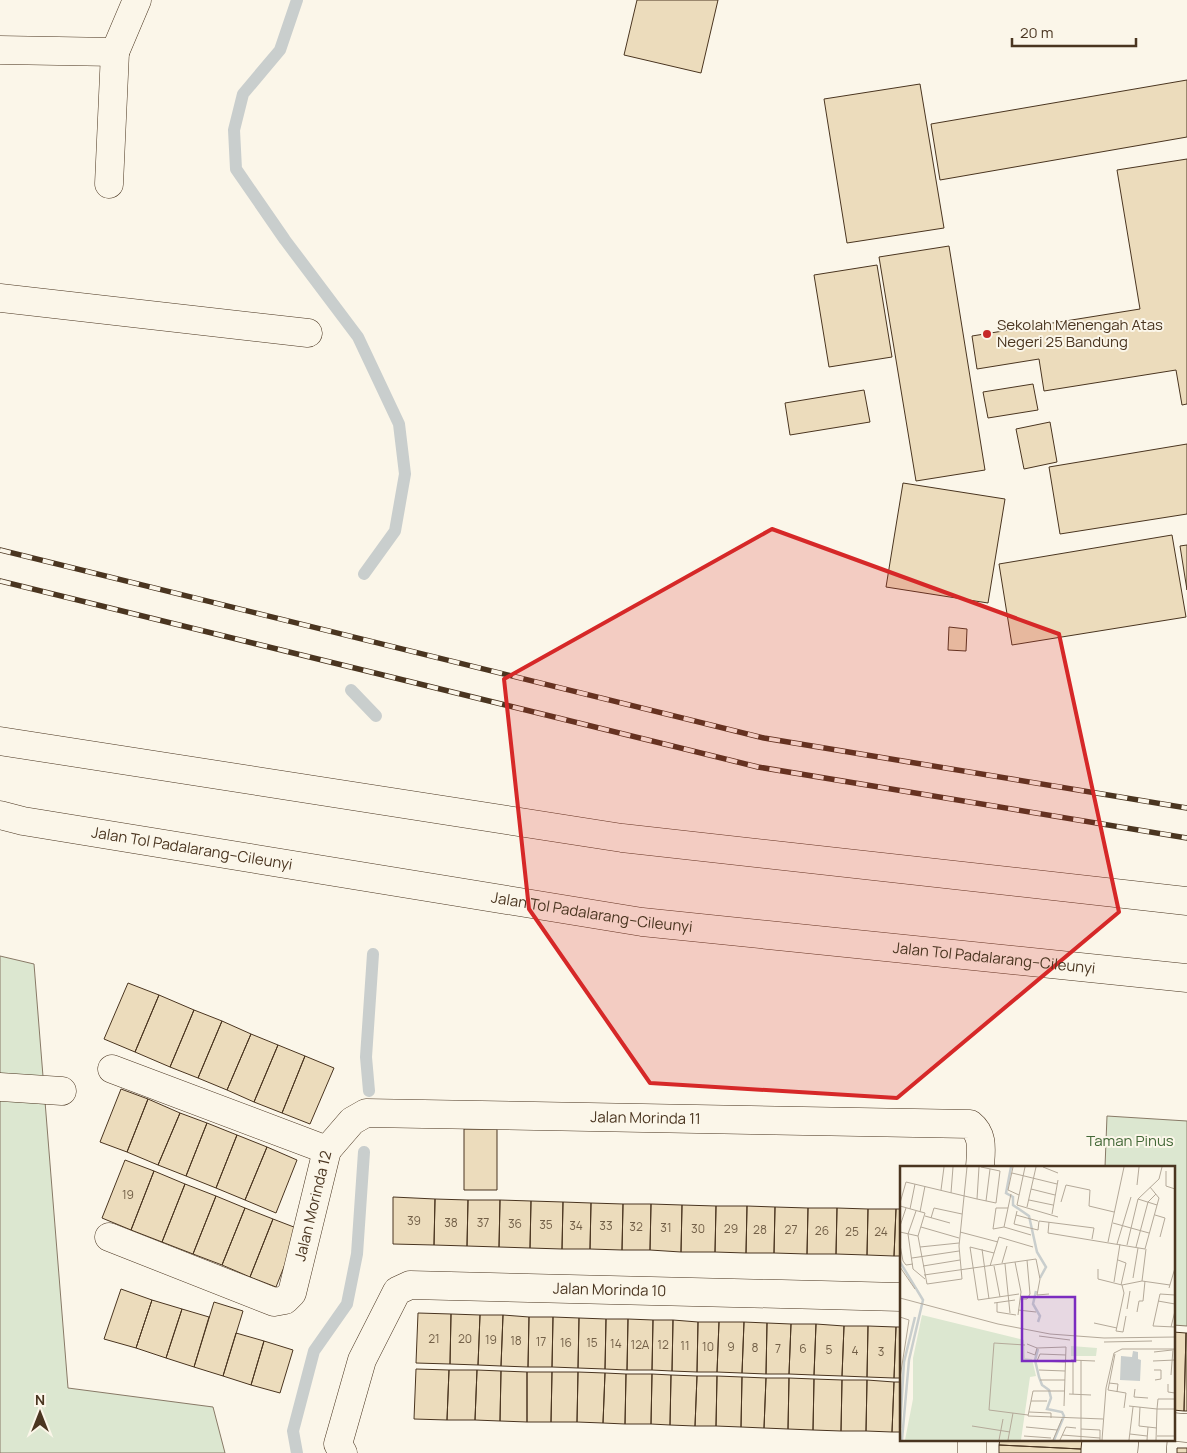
<svg xmlns="http://www.w3.org/2000/svg" width="1187" height="1453" font-family="Manrope,sans-serif">
<rect width="100%" height="100%" fill="#fbf6e9"/>
<path fill="#dce7d0" stroke="#887966" d="M 0,956 L 34,964 L 68,1388 L 213,1407 L 225,1453 L 0,1453 Z
M 1107,1116 L 1187,1121 L 1187,1326 L 1173,1325 L 1173,1167 L 1105,1167 Z"/>
<g fill="none" stroke-linecap="round" stroke-linejoin="round">
<path stroke="#c9cecd" stroke-width="12" d="M 297,0 L 280,50 L 243,94 L 234,130 L 236,169 L 285,240 L 358,337 L 399,424 L 405,474 L 395,531 L 364,574
M 351,690 L 376,716
M 369,1091 L 366,1057 L 373,954
M 297,1453 L 293,1431 L 314,1351 L 347,1304 L 357,1254 L 364,1152"/>
</g>
<path fill="#ecdcbc" stroke="#4a3520" d="M 637,0 L 718,0 L 701,73 L 624,55 Z
M 1187,80 L 1187,137 L 940,180 L 931,124 Z
M 920,84 L 944,228 L 847,243 L 824,99 Z
M 1187,159 L 1187,404 L 1182,405 L 1176,370 L 1044,391 L 1039,359 L 977,369 L 972,336 L 1140,309 L 1117,170 Z
M 949,246 L 985,470 L 916,481 L 879,257 Z
M 877,265 L 892,357 L 829,367 L 814,275 Z
M 1033,384 L 1038,410 L 988,418 L 983,392 Z
M 864,390 L 870,422 L 790,435 L 785,403 Z
M 1050,422 L 1057,462 L 1024,469 L 1016,429 Z
M 1187,444 L 1187,514 L 1060,534 L 1049,467 Z
M 903,483 L 1005,499 L 988,603 L 886,587 Z
M 1172,535 L 1186,617 L 1012,645 L 999,564 Z
M 1187,545 L 1187,590 L 1180,546 Z
M 949,627 L 967,629 L 966,651 L 948,650 Z
M 128,983 L 159,995 L 135,1052 L 104,1039 Z
M 159,995 L 194,1010 L 170,1067 L 135,1052 Z
M 194,1010 L 222,1021 L 198,1078 L 170,1067 Z
M 222,1021 L 251,1034 L 227,1090 L 198,1078 Z
M 251,1034 L 278,1045 L 254,1102 L 227,1090 Z
M 278,1045 L 305,1056 L 282,1113 L 254,1102 Z
M 305,1056 L 334,1068 L 310,1124 L 282,1113 Z
M 121,1089 L 148,1099 L 127,1152 L 100,1142 Z
M 148,1099 L 180,1113 L 158,1165 L 127,1152 Z
M 180,1113 L 207,1123 L 186,1176 L 158,1165 Z
M 207,1123 L 237,1135 L 216,1188 L 186,1176 Z
M 464,1129 L 497,1129 L 497,1190 L 464,1190 Z
M 237,1135 L 267,1147 L 245,1200 L 216,1188 Z
M 267,1147 L 297,1160 L 276,1213 L 245,1200 Z
M 125,1160 L 154,1171 L 131,1230 L 102,1218 Z
M 154,1171 L 185,1184 L 162,1242 L 131,1230 Z
M 185,1184 L 216,1196 L 193,1254 L 162,1242 Z
M 216,1196 L 245,1208 L 222,1265 L 193,1254 Z
M 393,1197 L 435,1199 L 434,1245 L 393,1244 Z
M 435,1199 L 468,1200 L 467,1246 L 434,1245 Z
M 468,1200 L 500,1200 L 499,1247 L 467,1246 Z
M 500,1200 L 531,1201 L 530,1248 L 499,1247 Z
M 531,1201 L 563,1202 L 562,1249 L 530,1248 Z
M 563,1202 L 591,1203 L 590,1249 L 562,1249 Z
M 591,1203 L 623,1204 L 622,1250 L 590,1249 Z
M 623,1204 L 651,1204 L 650,1250 L 622,1250 Z
M 651,1204 L 682,1205 L 681,1252 L 650,1250 Z
M 682,1205 L 716,1206 L 715,1252 L 681,1252 Z
M 716,1206 L 747,1206 L 746,1253 L 715,1252 Z
M 747,1206 L 775,1207 L 774,1253 L 746,1253 Z
M 775,1207 L 808,1208 L 807,1254 L 774,1253 Z
M 245,1208 L 273,1219 L 250,1277 L 222,1265 Z
M 808,1208 L 837,1208 L 836,1254 L 807,1254 Z
M 837,1208 L 868,1209 L 867,1255 L 836,1254 Z
M 868,1209 L 896,1209 L 894,1256 L 867,1255 Z
M 896,1209 L 901,1209 L 901,1256 L 894,1256 Z
M 273,1219 L 299,1229 L 276,1287 L 250,1277 Z
M 121,1289 L 152,1300 L 136,1348 L 104,1339 Z
M 152,1300 L 182,1309 L 166,1358 L 136,1348 Z
M 214,1302 L 243,1311 L 223,1376 L 194,1367 Z
M 182,1309 L 209,1317 L 194,1367 L 166,1358 Z
M 418,1313 L 451,1314 L 450,1364 L 416,1363 Z
M 451,1314 L 480,1315 L 478,1365 L 450,1364 Z
M 480,1315 L 503,1315 L 501,1366 L 478,1365 Z
M 503,1315 L 529,1317 L 528,1367 L 501,1366 Z
M 529,1317 L 553,1317 L 552,1367 L 528,1367 Z
M 553,1317 L 579,1318 L 578,1368 L 552,1367 Z
M 579,1318 L 606,1319 L 605,1369 L 578,1368 Z
M 606,1319 L 628,1319 L 627,1370 L 605,1369 Z
M 628,1319 L 653,1320 L 652,1370 L 627,1370 Z
M 653,1320 L 673,1320 L 672,1371 L 652,1370 Z
M 673,1320 L 698,1322 L 697,1372 L 672,1371 Z
M 698,1322 L 719,1322 L 717,1372 L 697,1372 Z
M 719,1322 L 744,1322 L 742,1373 L 717,1372 Z
M 744,1322 L 767,1323 L 766,1374 L 742,1373 Z
M 767,1323 L 791,1324 L 789,1374 L 766,1374 Z
M 791,1324 L 816,1324 L 814,1375 L 789,1374 Z
M 816,1324 L 844,1326 L 842,1376 L 814,1375 Z
M 844,1326 L 868,1326 L 867,1377 L 842,1376 Z
M 868,1326 L 896,1327 L 894,1378 L 867,1377 Z
M 896,1327 L 901,1327 L 901,1378 L 894,1378 Z
M 1173,1332 L 1186,1333 L 1184,1411 L 1173,1410 Z
M 236,1333 L 264,1341 L 251,1385 L 223,1376 Z
M 1186,1333 L 1187,1333 L 1187,1411 L 1184,1411 Z
M 264,1341 L 293,1350 L 280,1393 L 251,1385 Z
M 416,1369 L 449,1370 L 447,1420 L 414,1419 Z
M 449,1370 L 477,1370 L 475,1420 L 447,1420 Z
M 477,1370 L 501,1371 L 500,1421 L 475,1420 Z
M 501,1371 L 527,1372 L 527,1422 L 500,1421 Z
M 527,1372 L 552,1372 L 551,1422 L 527,1422 Z
M 552,1372 L 578,1372 L 577,1422 L 551,1422 Z
M 578,1372 L 605,1373 L 603,1423 L 577,1422 Z
M 605,1373 L 626,1374 L 625,1424 L 603,1423 Z
M 626,1374 L 652,1374 L 651,1424 L 625,1424 Z
M 652,1374 L 671,1375 L 670,1425 L 651,1424 Z
M 671,1375 L 697,1376 L 695,1426 L 670,1425 Z
M 697,1376 L 717,1376 L 716,1426 L 695,1426 Z
M 717,1376 L 742,1377 L 741,1427 L 716,1426 Z
M 742,1377 L 766,1378 L 764,1428 L 741,1427 Z
M 766,1378 L 789,1378 L 788,1429 L 764,1428 Z
M 789,1378 L 814,1379 L 813,1430 L 788,1429 Z
M 814,1379 L 842,1380 L 841,1431 L 813,1430 Z
M 842,1380 L 867,1380 L 866,1431 L 841,1431 Z
M 867,1380 L 894,1382 L 892,1432 L 866,1431 Z
M 894,1382 L 901,1382 L 901,1432 L 892,1432 Z
M 1000,1439 L 1082,1439 L 1081,1449 L 999,1445 Z
M 999,1445 L 1081,1449 L 1081,1453 L 999,1453 Z
M 1177,1448 L 1187,1448 L 1187,1453 L 1177,1453 Z"/>
<g fill="none" stroke-linecap="round" stroke-linejoin="round">
<defs>
<g id="minor">
<path d="M 0,50 L 115,52 L 137,0"/>
<path d="M 109,184 L 115,52"/>
<path d="M 0,298 L 308,333"/>
<path d="M 0,1087 L 62,1091"/>
<path id="s1" d="M 327,1150 L 352,1121 L 366,1113 L 970,1124 C 984,1135 981,1150 980,1167"/>
<path id="s2" d="M 109,1237 L 274,1302 L 285,1300 L 292,1293 L 327,1150 L 112,1069"/>
<path d="M 1173,1427 L 1187,1428"/>
<path id="s3" d="M 343,1453 L 338,1444 L 362,1360 L 397,1291 L 410,1285 L 901,1297"/>
<path d="M 972,1453 L 972,1439"/>
<path d="M 1152,1453 L 1153,1439"/>
</g>
<g id="highway">
<path d="M 0,741 L 622,838 L 1187,901"/>
<path id="s4" d="M 0,815 L 23,821 L 642,922 L 1187,978"/>
</g>
</defs>
<use href="#minor" stroke="#4a3520" stroke-width="29"/>
<use href="#highway" stroke="#4a3520" stroke-width="29"/>
<use href="#minor" stroke="#fbf6e9" stroke-width="28"/>
<use href="#highway" stroke="#fbf6e9" stroke-width="28"/>
<defs>
<path id="rail" d="M 0,550 L 764,738 L 1187,808
M 0,581 L 758,767 L 1187,838"/>
</defs>
<use href="#rail" stroke="#4a3520" stroke-width="5.5"/>
<use href="#rail" stroke="#fbf6e9" stroke-width="4" stroke-dasharray="11" stroke-linecap="butt"/>
</g>
<path fill="#d62828" fill-opacity="0.2" stroke="#d62828" stroke-width="4" stroke-linejoin="round" d="M 772,529 L 1059,634 L 1119,912 L 897,1098 L 650,1083 L 529,909 L 504,679 Z"/>
<circle fill="#c62828" stroke="#fbf6e9" stroke-width="2" cx="987" cy="334" r="5"/>
<g text-anchor="middle" stroke-width="4" stroke-linejoin="round" paint-order="stroke">
<g font-size="12" fill="#725f47">
<text x="128" y="1199">19</text>
<text x="414" y="1225">39</text>
<text x="451" y="1227">38</text>
<text x="483" y="1227">37</text>
<text x="515" y="1228">36</text>
<text x="546" y="1229">35</text>
<text x="576" y="1230">34</text>
<text x="606" y="1230">33</text>
<text x="636" y="1231">32</text>
<text x="666" y="1232">31</text>
<text x="698" y="1233">30</text>
<text x="731" y="1233">29</text>
<text x="760" y="1234">28</text>
<text x="791" y="1234">27</text>
<text x="822" y="1235">26</text>
<text x="852" y="1236">25</text>
<text x="881" y="1236">24</text>
<text x="434" y="1343">21</text>
<text x="465" y="1343">20</text>
<text x="491" y="1344">19</text>
<text x="516" y="1345">18</text>
<text x="541" y="1346">17</text>
<text x="566" y="1347">16</text>
<text x="592" y="1347">15</text>
<text x="616" y="1348">14</text>
<text x="640" y="1349">12A</text>
<text x="663" y="1349">12</text>
<text x="685" y="1350">11</text>
<text x="708" y="1351">10</text>
<text x="731" y="1351">9</text>
<text x="755" y="1352">8</text>
<text x="778" y="1353">7</text>
<text x="803" y="1353">6</text>
<text x="829" y="1354">5</text>
<text x="855" y="1355">4</text>
<text x="881" y="1356">3</text>
</g>
<g font-size="15" fill="#4a3520" stroke="#fbf6e9" text-anchor="start">
<text x="997" y="330">Sekolah Menengah Atas<tspan x="997" dy="17">Negeri 25 Bandung</tspan></text>
</g>
<g font-size="15" fill="#4a3520" stroke="#fbf6e9">
<text dy="5" stroke="none"><textPath href="#s4" startOffset="195">Jalan Tol Padalarang–Cileunyi</textPath></text>
<text dy="5" stroke="none"><textPath href="#s4" startOffset="600">Jalan Tol Padalarang–Cileunyi</textPath></text>
<text dy="5" stroke="none"><textPath href="#s4" startOffset="1005">Jalan Tol Padalarang–Cileunyi</textPath></text>
<text dy="5" stroke="none"><textPath href="#s1" startOffset="334">Jalan Morinda 11</textPath></text>
<text dy="5" stroke="none"><textPath href="#s2" startOffset="288">Jalan Morinda 12</textPath></text>
<text dy="5" stroke="none"><textPath href="#s3" startOffset="389">Jalan Morinda 10</textPath></text>
</g>
<g font-size="15" fill="#436837" stroke="#fbf6e9">
<text x="1130" y="1146">Taman Pinus</text>
</g>
</g>
<g transform="translate(900 1166)">
<rect width="275" height="275" fill="#fbf6e9"/>
<path d="M 22,149 L 124,174 L 125,192 L 132,193 L 136,210 L 130,211 L 121,274 L 5,274 L 13,233 L 13,192 ZM 171,180 L 197,182 L 196,190 L 171,190 Z" fill="#dce7d0"/>
<path d="M 233,185 L 238,186 L 238,193 L 241,194 L 240,215 L 220,214 L 221,190 L 232,191 Z" fill="#c9cecd"/>
<path fill="none" stroke="#c9cecd" stroke-width="2.5" d="M 111,1 L 106,27 L 113,31 L 113,39 L 129,50 L 137,86 L 146,101 L 140,112M 0,96 L 23,134 L 9,194 L 2,274M 136,125 L 133,138 L 140,150 L 138,156M 138,183 L 135,194 L 139,211 L 142,219 L 149,224 L 151,232 L 147,243 L 162,246 L 164,250 L 154,274M 0,262 L 4,196 L 15,151"/>
<path fill="none" stroke="#b4a999" stroke-width="1" d="M 79,1 L 77,33 L 96,37 L 100,5 L 81,1M 113,1 L 108,24 L 119,29M 125,1 L 117,39 L 158,51M 143,1 L 158,7M 266,5 L 266,20 L 275,23M 112,7 L 157,18M 237,19 L 239,1M 131,23 L 155,29M 41,24 L 44,1M 51,27 L 53,1M 238,33 L 257,39M 129,34 L 153,39M 86,35 L 90,3M 161,36 L 166,19 L 190,24 L 189,40 L 214,46M 0,37 L 6,16 L 77,33M 0,40 L 25,47 L 18,70 L 27,118 L 62,113 L 59,80 L 67,1M 127,41 L 136,1M 108,42 L 96,42 L 93,63 L 104,61 L 131,69M 10,43 L 15,18M 16,45 L 8,68 L 13,103 L 25,113M 117,45 L 114,58 L 138,64 L 139,55 L 194,62 L 192,73M 20,46 L 25,20M 152,48 L 158,14M 116,49 L 138,55M 255,49 L 265,52 L 260,71M 25,50 L 50,57M 31,52 L 34,42 L 62,48M 149,56 L 148,67 L 245,83 L 259,32 L 250,21M 213,57 L 249,67M 0,60 L 6,42M 21,61 L 59,72M 104,61 L 111,28M 0,66 L 18,70M 60,66 L 98,76M 208,76 L 224,1M 217,78 L 231,31M 0,79 L 3,95 L 6,99 L 13,98M 227,79 L 238,33 L 259,13 L 262,1M 20,81 L 59,77M 236,81 L 248,36 L 256,28M 82,83 L 89,133M 94,87 L 70,81 L 78,134 L 119,128M 12,92 L 59,85M 218,94 L 226,97 L 221,119M 115,96 L 121,126 L 118,149M 102,97 L 107,80M 105,98 L 110,147M 23,100 L 60,94M 90,100 L 99,71 L 133,81M 94,100 L 100,131M 0,101 L 15,123M 198,103 L 198,113 L 222,119M 24,109 L 136,93 L 140,113 L 137,129 L 149,128M 233,112 L 238,82M 242,115 L 246,83M 214,116 L 220,78M 222,119 L 224,127 L 216,165 L 223,166 L 226,150M 222,119 L 242,115 L 270,119M 269,122 L 275,102M 275,129 L 260,128 L 253,160 L 275,161M 0,132 L 98,158 L 150,168 L 204,172 L 275,171M 120,133 L 127,133 L 130,128 L 127,94M 258,135 L 275,138M 94,137 L 115,134M 97,137 L 97,146 L 116,149M 227,143 L 230,125M 118,144 L 136,146M 237,146 L 239,135 L 243,135 L 245,115M 0,147 L 0,151 L 9,154 L 0,212M 194,157 L 217,162M 271,161 L 275,145M 139,170 L 170,174M 204,176 L 252,175M 125,179 L 94,177 L 89,244 L 128,249M 137,182 L 166,181 L 164,240M 127,186 L 135,189 L 137,182 L 127,178M 254,186 L 272,184M 215,188 L 208,224 L 226,227 L 224,242M 171,194 L 195,195M 253,195 L 275,194M 165,196 L 137,195 L 140,188 L 166,189M 139,204 L 165,205M 254,204 L 261,204 L 261,213 L 255,214M 271,209 L 273,183M 140,214 L 165,214M 209,217 L 218,218 L 217,226M 268,218 L 268,226 L 275,227M 235,223 L 234,231 L 248,232M 164,225 L 133,225 L 128,250 L 203,253M 169,228 L 191,229M 173,228 L 173,194M 131,235 L 147,235M 229,240 L 257,243 L 258,233 L 275,233M 240,241 L 239,260 L 248,261M 129,246 L 151,247 L 151,252M 72,260 L 110,266M 126,261 L 157,264M 181,263 L 200,264 L 200,274M 230,268 L 247,270M 162,269 L 200,272M 124,270 L 151,272M 257,270 L 275,270M 99,274 L 103,253M 108,274 L 113,247M 153,274 L 162,253M 160,274 L 166,261 L 176,262M 181,274 L 181,194M 202,274 L 206,222 L 214,187 L 222,183 L 275,183M 229,274 L 233,241M 247,274 L 248,261 L 257,262M 256,274 L 257,243 L 275,243"/>
<path fill="#7b2cbf" fill-opacity="0.15" stroke="#7b2cbf" stroke-width="2.5" d="M 122,131 L 175,131 L 175,195 L 122,195 Z"/>
<rect width="275" height="275" fill="none" stroke="#4a3520" stroke-width="2.5"/>
</g>
<g transform="translate(40 1413)" stroke="#fbf6e9" stroke-width="4" paint-order="stroke">
<path d="M0-4L9 19L0 12L-9 19Z" fill="#4a3520"/>
<text y="-8" font-size="14" font-weight="bold" text-anchor="middle" fill="#4a3520">N</text>
</g>
<path d="M1012 38v8h124v-8" fill="none" stroke="#4a3520" stroke-width="2.5"/>
<text x="1020" y="38" font-size="15" fill="#4a3520" stroke="#fbf6e9" stroke-width="4" paint-order="stroke">20 m</text>
</svg>
